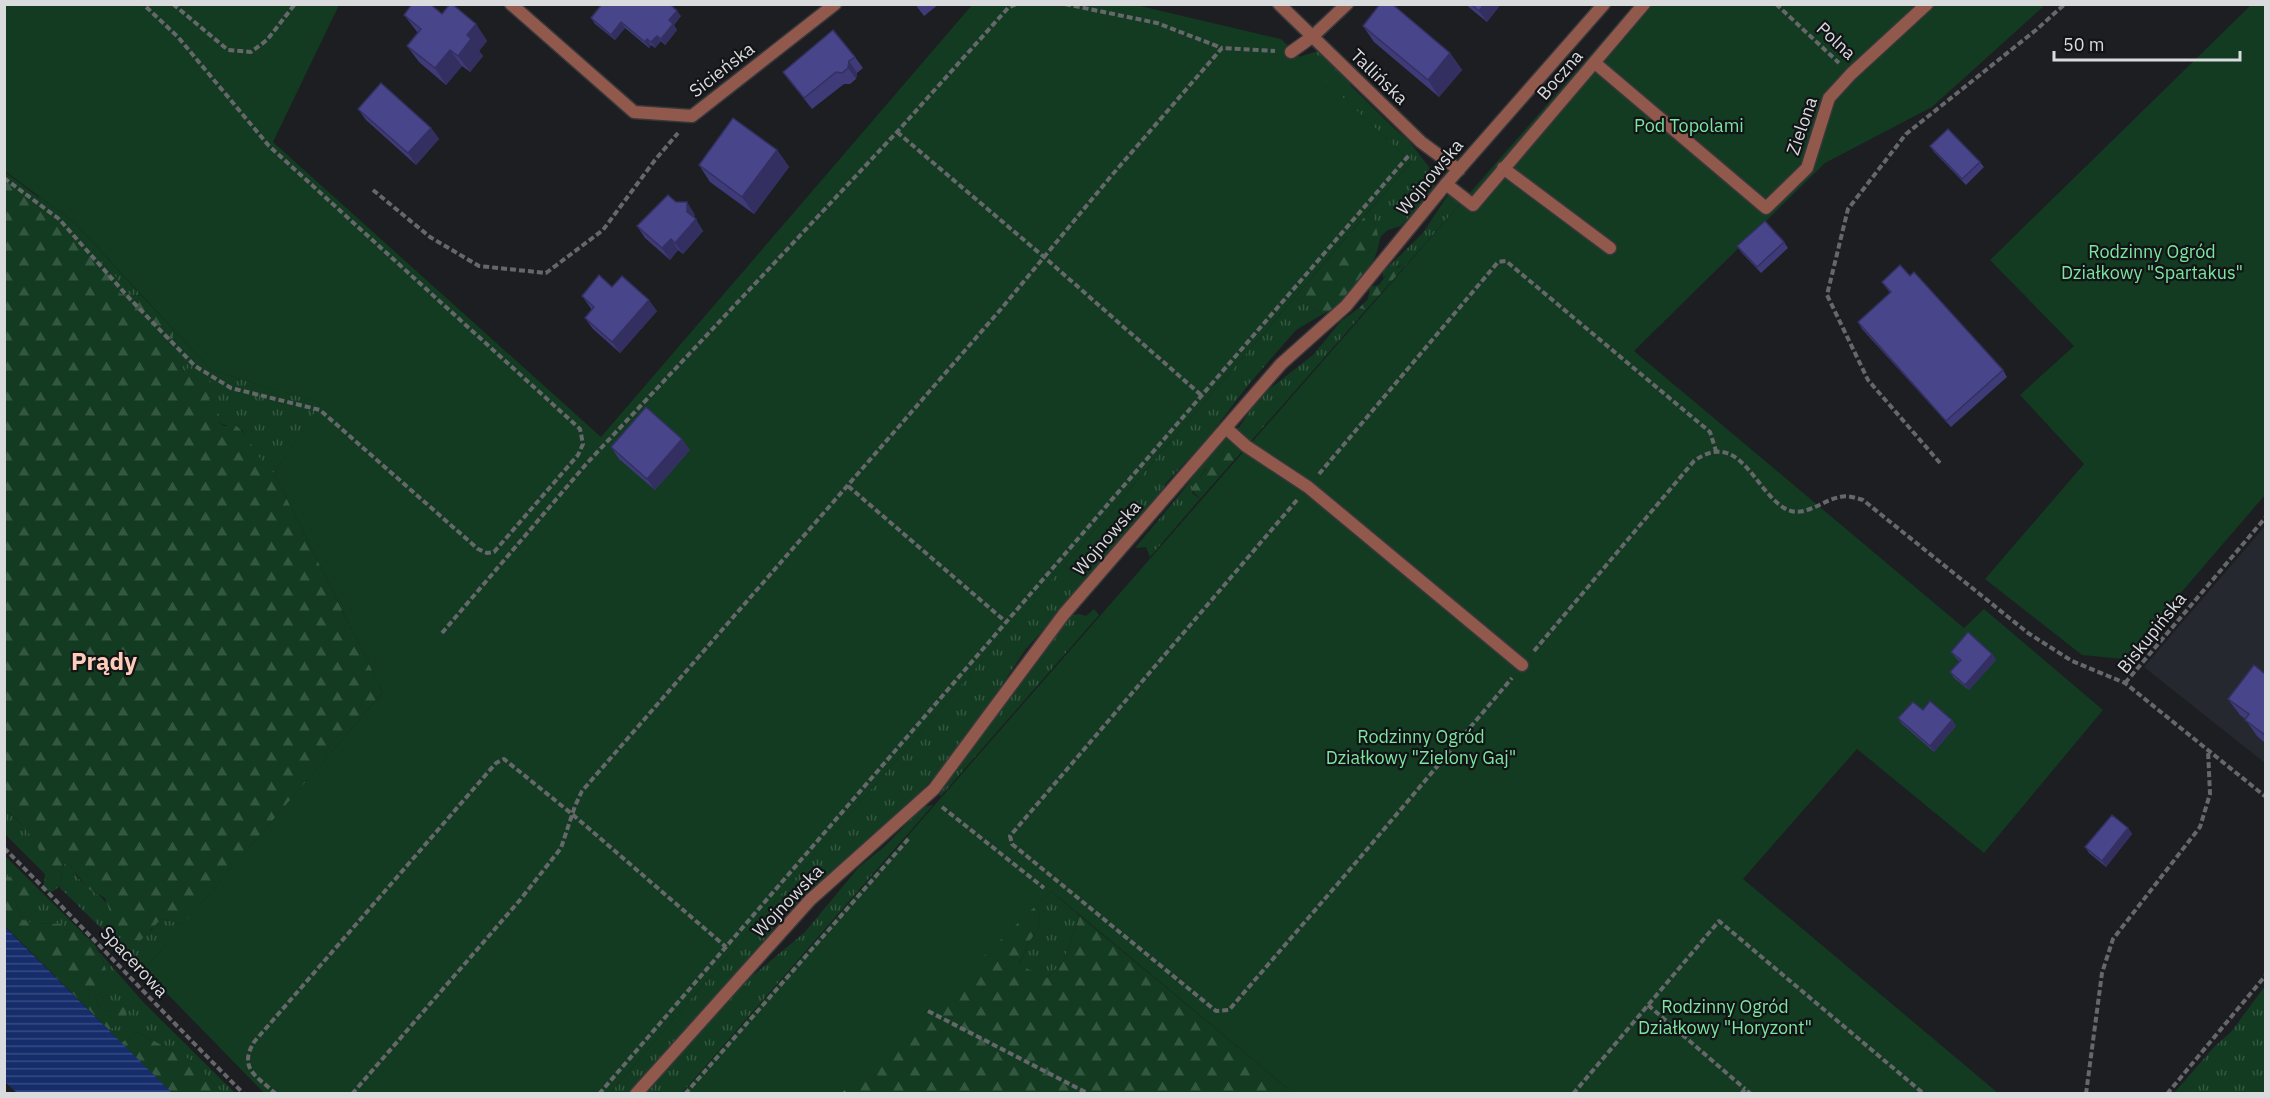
<svg xmlns="http://www.w3.org/2000/svg" width="2270" height="1098" font-family="'IBM Plex Sans',sans-serif">
<defs>
<pattern id="grass-tufts" width="24" height="20" patternUnits="userSpaceOnUse" patternTransform="scale(1.5)"><rect width="24" height="20" fill="#123b21"/><path d="M3 7l-1-3M5 7V3M7 7l1-3M15 17l-1-3M17 17v-4M19 17l1-3" fill="none" stroke="#345741"/></pattern>
<pattern id="forest-firs" width="22" height="20" patternUnits="userSpaceOnUse" patternTransform="scale(1.5)"><rect width="22" height="20" fill="#123b21"/><path d="M5 1l3.5 6h-7zM16 11l3.5 6h-7z" fill="#345741"/></pattern>
<pattern id="water-rules" width="6" height="5" patternUnits="userSpaceOnUse" patternTransform="scale(1.5)"><rect width="6" height="5" fill="#152d6b"/><path d="M0 2.5h6" fill="none" stroke="#364b80"/></pattern>
</defs>
<rect width="100%" height="100%" fill="#1d1e21"/>
<path fill="#262830" d="M 2265,526 L 2265,763 L 2144,667 Z"/>
<path fill="url(#grass-tufts)" d="M 1315,52 L 1329,53 L 1345,68 L 1351,86 L 1395,129 L 1408,140 L 1436,176 L 1433,192 L 1401,226 L 1388,230 L 1381,236 L 1378,246 L 1376,227 L 1370,210 L 1411,162 L 1299,57 Z
M 1450,192 L 1460,204 L 1407,264 L 1399,266 L 1383,278 L 1383,272 L 1422,234 Z
M 37,195 L 75,223 L 142,296 L 121,294 L 99,271 L 86,245 L 61,217 L 42,202 Z
M 1294,298 L 1323,314 L 1296,330 L 1249,384 L 1207,439 L 1166,483 L 1154,504 L 1121,544 L 1121,539 L 1105,528 L 1114,519 L 1109,513 Z
M 1359,308 L 1366,310 L 1237,457 L 1232,453 C 1207,467 1205,465 1192,493 L 1200,499 L 1150,557 L 1146,547 L 1135,548 L 1181,493 L 1211,452 L 1240,426 L 1255,403 L 1268,390 L 1313,355 L 1341,321 Z
M 173,329 L 211,370 L 322,403 L 274,473 L 265,467 L 242,430 L 219,423 L 212,412 L 209,400 L 216,387 L 189,368 L 185,373 L 181,366 L 184,351 L 165,342 L 173,338 Z
M 1064,565 L 1072,571 L 1067,588 L 1076,593 L 1025,650 L 961,747 L 908,806 L 834,873 L 816,884 L 774,927 L 764,944 L 630,1093 L 609,1094 Z
M 1094,609 L 1099,615 L 940,797 L 940,789 L 971,749 L 979,735 L 1070,615 L 1079,614 L 1086,616 Z
M 933,805 L 682,1093 L 644,1094 L 740,986 L 804,933 L 859,867 L 885,846 L 923,807 Z
M 4,810 C 25,824 46,849 45,874 L 5,834 Z
M 4,855 L 84,934 L 66,930 L 62,924 L 33,923 L 23,920 L 16,905 L 22,898 L 20,876 L 5,877 Z
M 65,863 C 74,865 75,875 81,881 C 92,894 103,893 109,909 L 151,931 L 155,924 L 161,919 L 184,924 L 144,970 L 59,887 L 61,885 L 62,869 Z
M 1051,891 L 1080,916 L 1063,962 L 1047,978 L 1019,966 L 1029,942 L 1038,929 L 1040,918 L 1038,903 Z
M 100,953 L 145,1004 L 235,1093 L 223,1093 L 192,1061 L 137,1032 L 121,1043 L 109,1030 L 115,1026 L 124,1026 L 108,1010 L 104,1011 L 99,1006 L 95,996 L 103,992 L 102,978 L 106,968 Z
M 2265,986 L 2265,1093 L 2174,1093 L 2214,1047 L 2231,1032 Z"/>
<path fill="url(#forest-firs)" d="M 5,172 C 24,186 42,200 61,216 C 70,224 78,236 86,245 L 90,245 L 101,256 L 102,261 L 97,268 L 103,273 L 109,270 C 116,276 120,279 117,289 L 121,294 L 142,296 L 173,329 L 173,338 L 165,342 L 184,351 L 181,366 L 184,372 L 189,367 L 216,387 L 218,396 L 211,397 L 209,400 L 214,403 L 212,411 L 219,414 L 219,423 L 224,426 L 235,425 C 252,437 256,461 274,473 L 383,692 L 184,924 L 161,919 L 140,941 C 112,938 114,921 105,898 L 87,888 L 70,865 L 64,863 L 62,869 L 61,885 L 52,892 L 42,891 C 53,859 30,828 5,810 Z
M 1370,210 C 1374,221 1380,234 1378,247 C 1376,262 1352,296 1340,305 C 1335,309 1328,311 1323,314 L 1294,298 Z
M 1407,264 L 1366,310 L 1359,308 L 1368,299 L 1370,287 L 1379,285 C 1385,275 1395,267 1407,264 Z
M 1223,453 L 1232,453 L 1237,457 L 1200,499 L 1191,489 L 1211,463 L 1220,459 Z
M 1109,513 L 1114,519 L 1105,529 L 1121,539 L 1120,555 L 1095,575 L 1090,574 L 1076,593 L 1066,588 L 1072,571 L 1064,565 Z
M 20,876 L 33,891 L 33,897 L 22,898 L 16,905 L 23,920 L 33,923 L 63,924 L 66,930 C 91,932 98,947 106,969 L 102,978 L 105,987 L 103,992 L 95,996 L 99,1006 L 104,1011 C 113,1010 117,1003 126,1009 L 127,1020 L 124,1027 L 115,1026 L 109,1030 L 5,926 L 5,877 Z
M 1038,903 L 1040,918 L 1038,929 L 1029,942 L 1019,965 L 1047,978 L 1063,962 L 1080,916 L 1293,1093 L 768,1094 Z
M 137,1032 L 192,1061 L 223,1093 L 172,1093 L 121,1043 Z"/>
<path fill="#123b21" d="M 5,5 L 339,5 L 273,142 L 601,437 L 972,5 L 1136,5 L 1281,39 L 1411,162 L 609,1094 L 264,1093 L 144,970 L 383,692 L 274,473 L 321,403 L 211,370 L 75,223 L 5,171 Z
M 1634,5 L 2045,5 L 1932,107 L 1825,163 L 1634,351 L 1964,628 L 1984,609 L 2103,710 L 1984,853 L 1857,749 L 1743,879 L 1998,1093 L 1293,1093 L 1051,891 L 842,1093 L 682,1094 Z
M 2251,5 L 2266,5 L 2265,495 L 2124,659 L 2082,655 L 1985,579 L 2084,464 L 2020,395 L 2074,346 L 1990,260 Z"/>
<path fill="url(#water-rules)" d="M 4,926 L 172,1093 L 17,1093 L 5,1082 Z"/>
<g fill="none" stroke-linecap="round" stroke-linejoin="round">
<defs>
<path id="service" d="M 1595,63 L 1766,208 L 1807,168 L 1829,98 L 1851,74 L 1927,4
M 1503,168 L 1610,248
M 1446,184 L 1473,205 L 1644,4
M 1227,429 L 1246,446 L 1308,487 L 1522,665"/>
<path id="minor" d="M 511,4 L 634,112 L 692,116 L 835,4
M 1279,4 L 1421,142 L 1459,170
M 1291,52 L 1312,37 L 1347,4
M 636,1094 L 810,900 L 934,789 L 1064,614 L 1281,364 L 1346,306 L 1446,184 L 1604,4"/>
</defs>
<use href="#service" stroke="#37383b" stroke-width="15"/>
<use href="#minor" stroke="#37383b" stroke-width="15"/>
<path stroke="#66676a" stroke-width="4" stroke-dasharray="6 3" stroke-linecap="butt" d="M 173,4 L 228,50 L 251,52 L 267,40 L 295,4
M 1065,4 L 1157,23 L 1222,48
M 1776,4 L 1839,63
M 897,132 L 1044,257 L 1201,395
M 4,178 L 59,219 L 130,299 L 195,366 L 231,388 L 320,410 L 478,549 L 487,553 L 494,552 L 578,455 L 583,444 L 580,429 L 269,146 L 178,37 L 143,4
M 373,190 L 430,237 L 479,266 L 546,273 L 603,230 L 655,160 L 678,133
M 1940,463 L 1868,380 L 1827,295 L 1848,209 L 1906,134 L 2036,30 L 2065,4
M 1319,474 L 1498,262 L 1506,261 L 1710,432 L 1716,451
M 848,486 L 1006,622
M 1297,500 L 1010,836 L 1012,844 L 1216,1011 L 1229,1010 L 1341,880 L 1512,678
M 442,633 L 588,462 L 897,132 L 1008,8 L 1016,4
M 1534,651 L 1694,461 C 1739,429 1753,488 1784,508 C 1803,520 1822,500 1840,497 C 1848,495 1856,498 1863,500 L 2028,633 L 2072,661 L 2125,683 L 2266,797
M 2125,683 L 2266,517
M 942,807 L 1044,888
M 4,848 C 85,929 163,1013 244,1094
M 1648,1005 L 1745,1089
M 928,1011 L 1089,1094
M 843,1092 L 845,1094
M 276,1094 C 257,1076 238,1069 254,1042 L 496,763 L 504,759 L 572,814 L 726,947
M 352,1094 L 520,900 L 561,848 L 575,806 L 582,791 L 1001,309 L 1112,175 L 1222,48 L 1275,51
M 599,1094 L 1410,154
M 685,1094 L 910,837
M 1573,1094 L 1719,921 L 1924,1094
M 1741,1094 L 1745,1089 L 1751,1094
M 2086,1094 L 2102,973 L 2113,939 L 2200,827 L 2210,794 L 2208,750
M 2167,1094 L 2266,975"/>
<use href="#service" stroke="#91594c" stroke-width="12"/>
<use href="#minor" stroke="#91594c" stroke-width="12"/>
</g>
<path fill="#3f3b78" d="M 915,4 L 939,4 L 924,16 Z
M 1465,4 L 1501,4 L 1487,22 Z
M 442,14 L 476,24 L 487,41 L 479,51 L 483,56 L 470,72 L 462,66 L 446,85 L 419,62 L 407,46 L 418,33 L 404,15 Z
M 681,16 L 674,25 L 677,30 L 665,45 L 661,41 L 655,48 L 651,45 L 649,48 L 625,28 L 615,40 L 595,24 L 591,18 Z
M 1363,26 L 1450,53 L 1462,70 L 1439,97 L 1374,42 Z
M 855,57 L 863,68 L 857,73 L 856,79 L 850,84 L 844,84 L 812,109 L 783,72 Z
M 358,109 L 431,128 L 439,139 L 416,165 L 366,120 Z
M 1930,146 L 1980,162 L 1984,167 L 1966,185 L 1934,152 Z
M 777,150 L 789,167 L 754,214 L 710,182 L 699,165 Z
M 676,202 L 694,213 L 695,219 L 703,231 L 683,254 L 678,250 L 670,260 L 645,238 L 637,226 Z
M 1784,242 L 1788,248 L 1761,273 L 1741,252 L 1737,246 Z
M 1882,282 L 2003,370 L 2007,377 L 1951,427 L 1862,329 L 1858,322 L 1890,293 Z
M 612,287 L 657,311 L 620,353 L 593,329 L 585,318 L 592,310 L 582,296 Z
M 611,447 L 690,450 L 655,490 L 619,459 Z
M 1951,652 L 1992,654 L 1996,660 L 1969,690 L 1954,678 L 1950,672 L 1960,662 L 1955,657 Z
M 2265,674 L 2265,743 L 2257,736 L 2245,719 L 2240,715 L 2228,699 Z
M 1923,710 L 1952,720 L 1956,726 L 1934,752 L 1902,724 L 1898,718 Z
M 2128,828 L 2132,834 L 2106,867 L 2089,853 L 2085,847 Z"/>
<path fill="#333061" d="M 1484,4 L 1501,4 L 1487,22 L 1479,11 Z
M 677,11 L 681,16 L 674,25 L 677,30 L 665,45 L 661,39 L 669,20 Z
M 621,22 L 625,28 L 615,40 L 611,35 Z
M 476,24 L 487,41 L 479,51 L 483,56 L 470,72 L 458,56 L 467,35 Z
M 657,36 L 661,41 L 655,48 L 651,42 Z
M 647,39 L 651,45 L 649,48 L 645,42 Z
M 450,50 L 462,66 L 446,85 L 435,68 Z
M 1450,53 L 1462,70 L 1439,97 L 1428,80 Z
M 849,61 L 857,73 L 856,79 L 848,68 Z
M 431,128 L 439,139 L 416,165 L 408,153 Z
M 777,150 L 789,167 L 754,214 L 742,197 Z
M 687,202 L 694,213 L 695,220 L 696,219 L 703,231 L 683,254 L 675,243 L 687,212 Z
M 671,239 L 678,250 L 670,260 L 662,248 Z
M 649,300 L 657,311 L 620,353 L 612,342 Z
M 682,439 L 690,450 L 655,490 L 647,479 Z
M 1992,654 L 1996,660 L 1969,690 L 1965,685 Z
M 1952,720 L 1956,726 L 1934,752 L 1930,746 Z
M 2128,828 L 2132,834 L 2106,867 L 2102,861 Z"/>
<path fill="#49458b" stroke="#333061" stroke-width="1.5" d="M 412,4 L 430,4 L 442,14 L 450,4 L 452,4 L 476,24 L 467,35 L 471,39 L 458,56 L 450,50 L 435,68 L 407,46 L 421,29 L 404,15 Z
M 602,4 L 670,4 L 677,11 L 669,20 L 673,24 L 661,39 L 657,36 L 651,42 L 647,39 L 645,42 L 621,22 L 611,35 L 591,18 Z
M 1380,4 L 1392,4 L 1450,53 L 1428,80 L 1363,26 Z
M 1471,4 L 1484,4 L 1479,11 Z
M 833,30 L 855,57 L 849,61 L 848,68 L 842,73 L 836,72 L 804,98 L 783,72 Z
M 381,83 L 431,128 L 408,153 L 358,109 Z
M 733,118 L 777,150 L 742,197 L 699,165 Z
M 1948,129 L 1980,162 L 1962,179 L 1930,146 Z
M 668,195 L 676,202 L 687,202 L 687,212 L 696,219 L 675,243 L 671,239 L 662,248 L 637,226 Z
M 1765,221 L 1784,242 L 1757,267 L 1737,246 Z
M 1900,265 L 1910,276 L 1914,272 L 2003,370 L 1946,421 L 1858,322 L 1891,292 L 1882,282 Z
M 599,275 L 612,287 L 622,276 L 649,300 L 612,342 L 585,318 L 594,307 L 582,296 Z
M 646,407 L 682,439 L 647,479 L 611,447 Z
M 1968,632 L 1992,654 L 1965,685 L 1950,672 L 1961,660 L 1951,652 Z
M 2254,665 L 2265,674 L 2265,735 L 2245,720 L 2249,714 L 2228,699 Z
M 1930,701 L 1952,720 L 1930,746 L 1898,718 L 1913,702 L 1923,710 Z
M 2112,815 L 2128,828 L 2102,861 L 2085,847 Z"/>
<g text-anchor="middle" stroke-width="4.5" stroke-linejoin="round" paint-order="stroke">
<g font-size="18" fill="#dadbdd" stroke="#131417">
<text transform="translate(1836 41) rotate(43)" y="6">Polna</text>
<text transform="translate(722 70) rotate(-38)" y="6">Sicieńska</text>
<text transform="translate(1560 75) rotate(-49)" y="6">Boczna</text>
<text transform="translate(1379 77) rotate(44)" y="6">Tallińska</text>
<text transform="translate(1802 126) rotate(-71)" y="6">Zielona</text>
<text transform="translate(1430 177) rotate(-50)" y="6">Wojnowska</text>
<text transform="translate(1107 538) rotate(-49)" y="6">Wojnowska</text>
<text transform="translate(2152 633) rotate(-51)" y="6">Biskupińska</text>
<text transform="translate(788 901) rotate(-46)" y="6">Wojnowska</text>
<text transform="translate(134 962) rotate(47)" y="6">Spacerowa</text>
</g>
<g font-size="18" fill="#7be69d" stroke="#131417">
<text x="1689" y="132">Pod Topolami</text>
<text x="2152" y="258">Rodzinny Ogród<tspan x="2152" dy="21">Działkowy "Spartakus"</tspan></text>
<text x="1421" y="743">Rodzinny Ogród<tspan x="1421" dy="21">Działkowy "Zielony Gaj"</tspan></text>
<text x="1725" y="1013">Rodzinny Ogród<tspan x="1725" dy="21">Działkowy "Horyzont"</tspan></text>
</g>
<g font-size="24" font-weight="bold" fill="#fdcdba" stroke="#131417">
<text x="104" y="670">Prądy</text>
</g>
</g>
<rect width="2270" height="1098" fill="none" stroke="#dadbdd" stroke-width="12"/>
<path d="M2054 51v9h186v-9" fill="none" stroke="#dadbdd" stroke-width="3"/>
<text x="2063" y="51" font-size="18" fill="#dadbdd" stroke="#131417" stroke-width="4.5" paint-order="stroke">50 m</text>
</svg>
